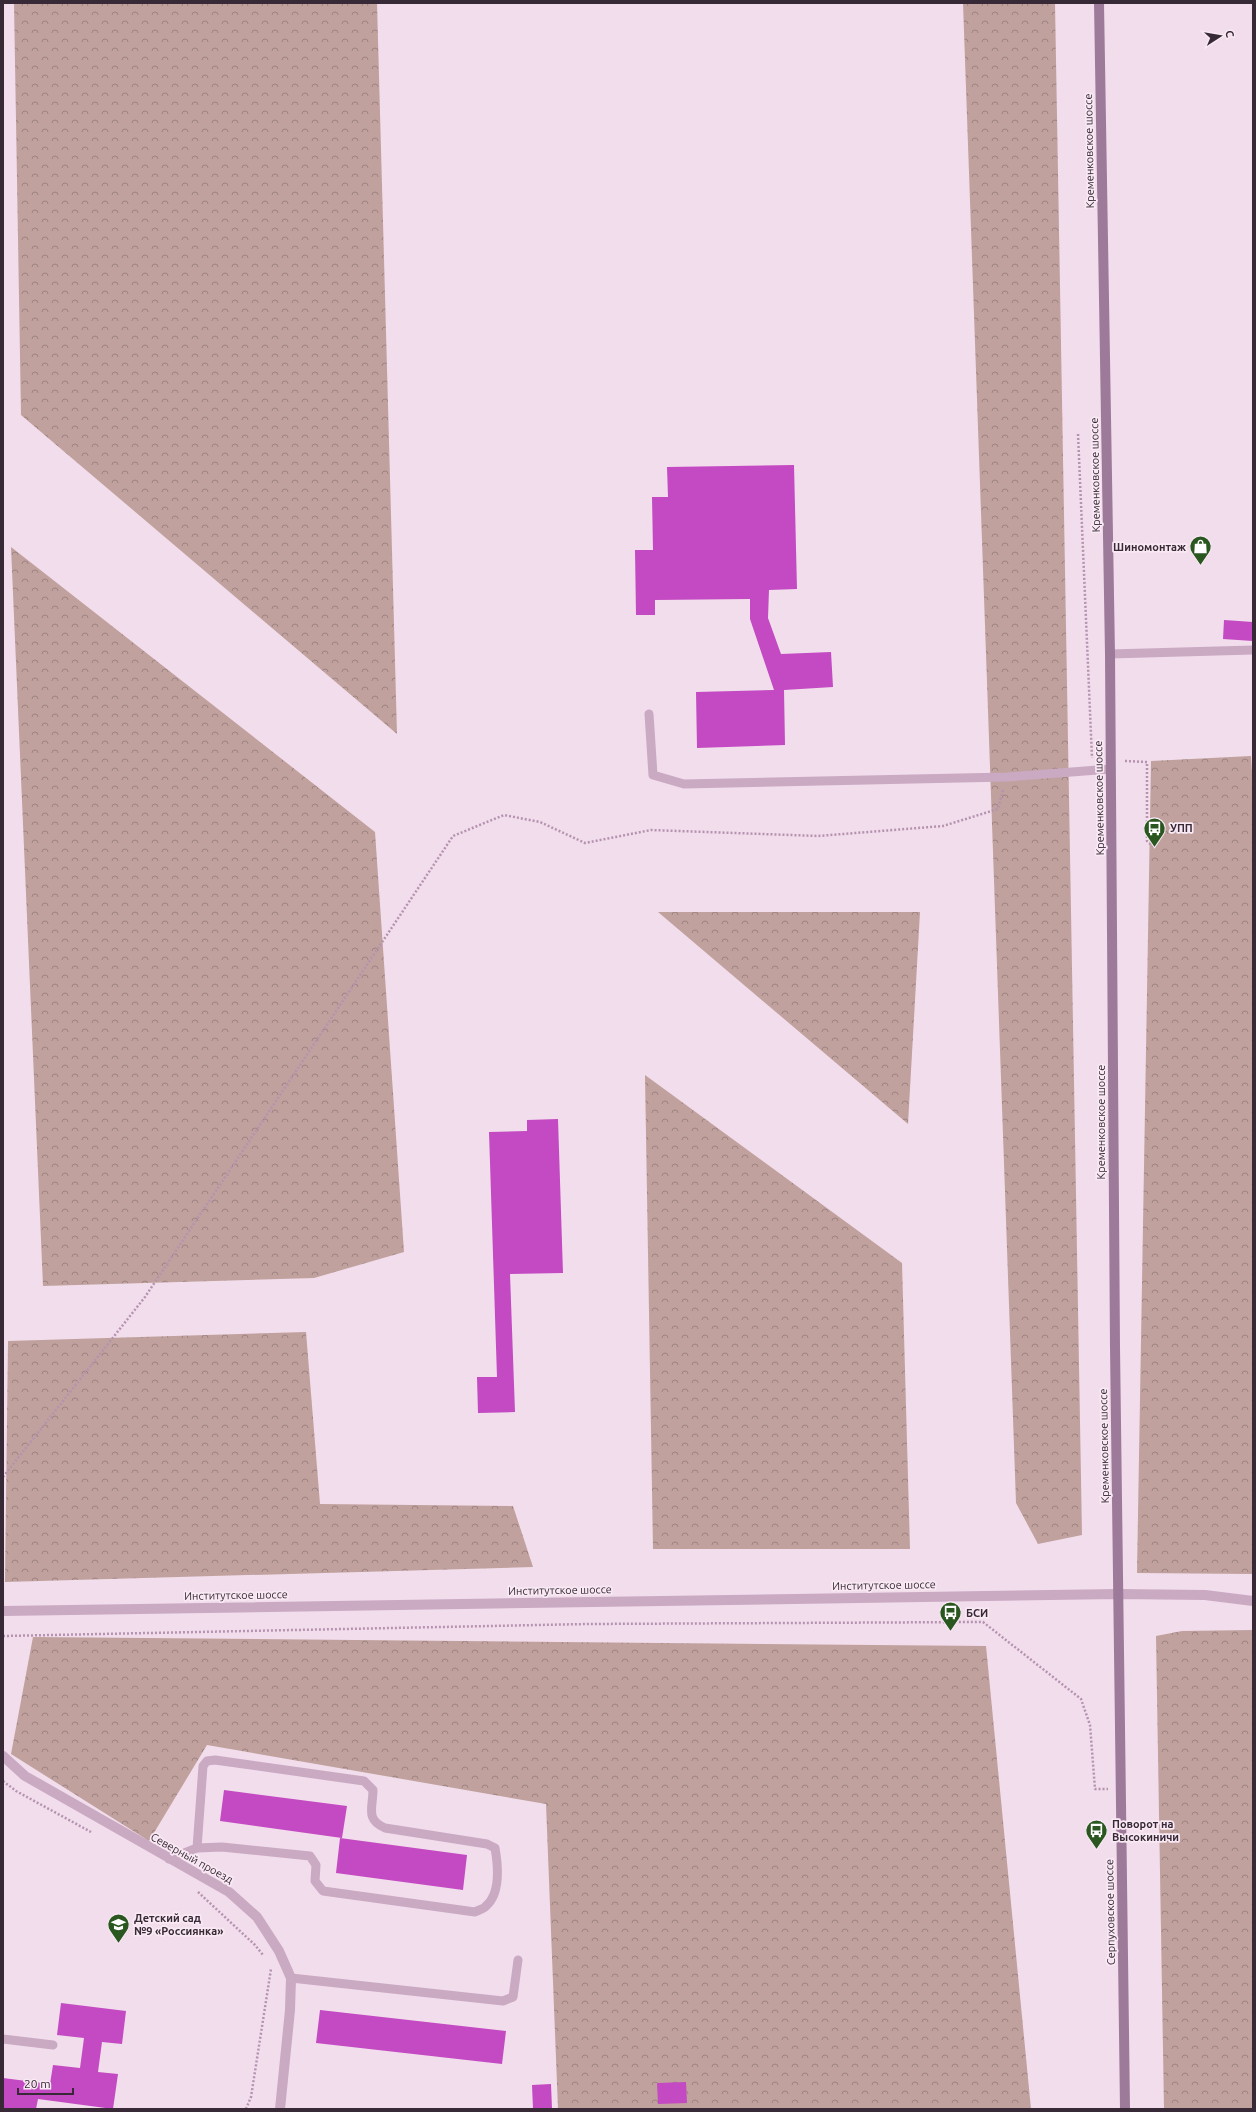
<svg xmlns="http://www.w3.org/2000/svg" width="1256" height="2112" font-family="Ubuntu,sans-serif">
<defs>
<pattern id="forest-crowns" width="20" height="18" patternUnits="userSpaceOnUse"><rect width="20" height="18" fill="#c0a19d"/><path d="M2 6a3 3 0 1 1 6 0M12 15a3 3 0 1 1 6 0" fill="none" stroke="#9d8381"/></pattern>
</defs>
<rect width="100%" height="100%" fill="#f2ddec"/>
<path fill="url(#forest-crowns)" d="M 14,3 L 377,3 L 397,734 L 21,415 Z
M 963,3 L 1055,3 L 1082,1535 L 1038,1544 L 1016,1503 Z
M 11,547 L 375,832 L 404,1252 L 314,1278 L 43,1286 Z
M 1251,756 L 1253,789 L 1253,1574 L 1137,1573 L 1151,761 Z
M 658,912 L 920,912 L 908,1124 Z
M 645,1075 L 902,1263 L 910,1549 L 653,1549 Z
M 306,1332 L 320,1504 L 513,1506 L 533,1567 L 5,1582 L 8,1341 Z
M 1253,1630 L 1253,2109 L 1164,2109 L 1156,1636 L 1182,1631 Z
M 33,1637 L 986,1646 L 1031,2109 L 558,2109 L 546,1804 L 207,1745 L 149,1841 L 11,1754 Z"/>
<path fill="#c34ac2" d="M 794,465 L 797,589 L 769,590 L 768,618 L 781,654 L 831,652 L 833,687 L 784,690 L 785,745 L 697,748 L 696,692 L 774,690 L 750,619 L 750,599 L 655,600 L 655,615 L 636,615 L 635,550 L 653,550 L 652,497 L 668,497 L 667,467 Z
M 1224,620 L 1253,622 L 1253,641 L 1223,639 Z
M 558,1119 L 563,1273 L 510,1274 L 515,1412 L 478,1413 L 477,1377 L 497,1377 L 489,1132 L 527,1131 L 527,1120 Z
M 224,1790 L 347,1806 L 342,1838 L 220,1821 Z
M 340,1838 L 467,1855 L 463,1890 L 336,1873 Z
M 61,2003 L 126,2011 L 122,2044 L 102,2042 L 98,2072 L 118,2074 L 113,2109 L 38,2099 L 36,2109 L 3,2109 L 3,2078 L 50,2084 L 53,2065 L 80,2068 L 84,2038 L 57,2035 Z
M 320,2010 L 506,2031 L 502,2064 L 316,2043 Z
M 686,2082 L 687,2103 L 658,2104 L 657,2083 Z
M 551,2084 L 552,2109 L 533,2109 L 532,2085 Z"/>
<g fill="none" stroke-linecap="round" stroke-linejoin="round">
<path stroke="#b593af" stroke-width="2.5" stroke-dasharray="2 2" stroke-linecap="butt" d="M 1078,434 L 1092,758
M 1125,761 L 1147,762 L 1147,841 L 1155,848
M 3,1477 L 145,1297 L 453,836 L 504,815 L 540,822 L 585,843 L 651,830 L 818,836 L 943,826 L 998,809 L 1003,790
M 3,1636 L 587,1624 L 983,1622 L 1081,1699 L 1090,1725 L 1095,1789 L 1108,1789
M 3,1781 L 16,1791 L 91,1832
M 198,1892 L 255,1945 L 263,1955
M 246,2109 L 251,2097 L 271,1969"/>
<path stroke="#caa9c2" stroke-width="9" d="M 1110,654 L 1253,650
M 649,714 L 653,775 L 684,784 L 1007,777 L 1111,769
M 169,1859 L 197,1848 L 222,1847 L 310,1856 L 316,1865 L 315,1881 L 323,1891 L 475,1912 C 478,1910 484,1909 486,1906 C 501,1893 498,1865 495,1848 L 487,1844 L 385,1828 C 365,1819 373,1808 373,1790 L 364,1781 L 215,1760 L 207,1761 L 203,1766 L 197,1848
M 291,1978 L 503,2001 L 513,1997 L 518,1960
M 3,2039 L 53,2045"/>
<path stroke="#caa9c2" stroke-width="10" d="M 3,1756 L 25,1776 L 229,1892 L 257,1917 L 279,1951 L 291,1978 L 290,2010 L 280,2109"/>
<path stroke="#caa9c2" stroke-width="10" d="M 3,1611 L 1118,1594 L 1205,1595 L 1253,1601"/>
<path stroke="#9d7a99" stroke-width="10" d="M 1099,3 L 1110,654 L 1115,1347 L 1125,2109"/>
</g>
<defs>
<symbol id="shop-pin" viewBox="-11 -11 22 30"><path d="M0 17L-7.5 6A9.5 9.5 0 1 1 7.5 6Z" fill="#29571f" stroke="#f9e9f4"/><path d="M-5-2.5h2.3a2.7 3.5 0 0 1 5.4 0H5L5.5 6h-11ZM-1.5-2.5h3a1.5 2.3 0 0 0-3 0Z" fill="#fff"/></symbol>
<symbol id="bus-pin" viewBox="-11 -11 22 30"><path d="M0 17L-7.5 6A9.5 9.5 0 1 1 7.5 6Z" fill="#29571f" stroke="#f9e9f4"/><path d="M-5-6H5V4H4V6H2V4H-2V6H-4V4H-5ZM-3.5-4V0h7V-4ZM-3.5 1.2v1.5H-2V1.2ZM2 1.2v1.5H3.5V1.2Z" fill="#fff"/></symbol>
<symbol id="school-pin" viewBox="-11 -11 22 30"><path d="M0 17L-7.5 6A9.5 9.5 0 1 1 7.5 6Z" fill="#29571f" stroke="#f9e9f4"/><path d="M0-5L7-2L0 1L-7-2ZM-4 1L0 2.5L4 1V4Q0 6-4 4Z" fill="#fff"/></symbol>
</defs>
<g fill-rule="evenodd">
<use href="#shop-pin" x="1188" y="534" width="25" height="34"/>
<use href="#bus-pin" x="1142" y="816" width="25" height="34"/>
<use href="#bus-pin" x="938" y="1600" width="25" height="34"/>
<use href="#bus-pin" x="1084" y="1818" width="25" height="34"/>
<use href="#school-pin" x="106" y="1912" width="25" height="34"/>
</g>
<g text-anchor="middle" stroke-width="3.5" stroke-linejoin="round" paint-order="stroke">
<g font-size="11" fill="#372936" stroke="#f9e9f4">
<text transform="translate(1089 151) rotate(-91)" y="4">Кременковское шоссе</text>
<text transform="translate(1095 475) rotate(-91)" y="4">Кременковское шоссе</text>
<text transform="translate(1099 798) rotate(-91)" y="4">Кременковское шоссе</text>
<text transform="translate(1101 1122) rotate(-90)" y="4">Кременковское шоссе</text>
<text transform="translate(1104 1446) rotate(-91)" y="4">Кременковское шоссе</text>
<text transform="translate(884 1585) rotate(-1)" y="4">Институтское шоссе</text>
<text transform="translate(560 1590) rotate(-1)" y="4">Институтское шоссе</text>
<text transform="translate(236 1595) rotate(-1)" y="4">Институтское шоссе</text>
<text transform="translate(192 1858) rotate(29)" y="4">Северный проезд</text>
<text transform="translate(1110 1912) rotate(-91)" y="4">Серпуховское шоссе</text>
</g>
<g font-size="11" font-weight="bold" fill="#372936" stroke="#f9e9f4" text-anchor="start">
<text x="1186" y="551" text-anchor="end">Шиномонтаж</text>
<text x="1170" y="832">УПП</text>
<text x="966" y="1617">БСИ</text>
<text x="1112" y="1828">Поворот на<tspan x="1112" dy="13">Высокиничи</tspan></text>
<text x="134" y="1922">Детcкий сад<tspan x="134" dy="13">№9 «Россиянка»</tspan></text>
</g>
</g>
<rect width="1256" height="2112" fill="none" stroke="#372936" stroke-width="8"/>
<g transform="translate(1220 36) rotate(78)" stroke="#f9e9f4" stroke-width="3" paint-order="stroke">
<path d="M0-3L7 15L0 10L-7 15Z" fill="#372936"/>
<text y="-6" font-size="11" font-weight="bold" text-anchor="middle" fill="#372936">С</text>
</g>
<path d="M18 2088v6h55v-6" fill="none" stroke="#372936" stroke-width="2"/>
<text x="24" y="2088" font-size="12" fill="#372936" stroke="#f9e9f4" stroke-width="3" paint-order="stroke">20 m</text>
</svg>
